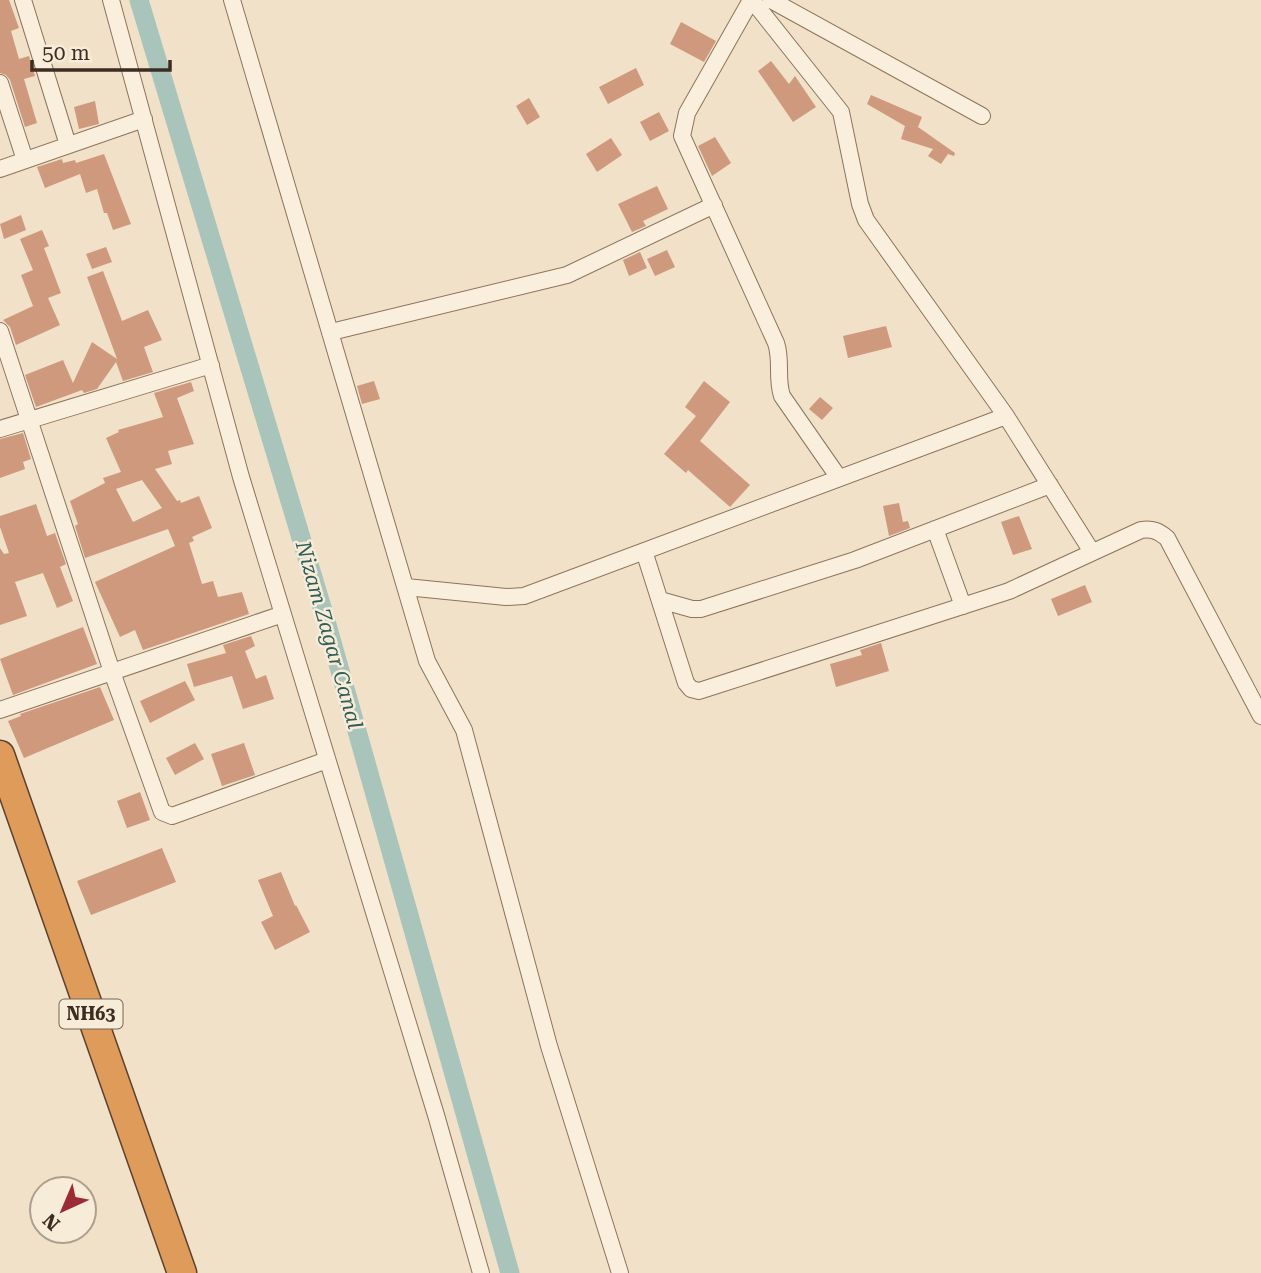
<svg xmlns="http://www.w3.org/2000/svg" width="1261" height="1273" font-family="'Roboto Serif',serif">
<rect width="100%" height="100%" fill="#f0e1c8"/>
<g fill="none" stroke-linecap="round" stroke-linejoin="round">
<path stroke="#a9c4ba" stroke-width="19" d="M 139,0 L 324,614 L 510,1273"/>
</g>
<path fill="#cf997d" fill-rule="evenodd" d="M 0,0 L 9,0 L 19,28 L 11,31 L 19,59 L 29,56 L 35,76 L 24,79 L 37,123 L 25,127 L 10,80 L 6,75 L 0,73 Z
M 681,22 L 716,41 L 704,62 L 670,44 Z
M 771,61 L 789,84 L 795,76 L 816,107 L 793,122 L 758,71 Z
M 636,68 L 644,85 L 608,104 L 599,87 Z
M 871,95 L 922,117 L 918,127 L 955,153 L 954,156 L 948,154 L 941,164 L 928,156 L 933,149 L 901,139 L 905,126 L 867,104 Z
M 529,98 L 540,117 L 527,125 L 516,106 Z
M 95,101 L 99,124 L 79,129 L 74,107 Z
M 659,112 L 669,131 L 650,141 L 640,122 Z
M 715,137 L 731,163 L 712,176 L 698,146 Z
M 611,138 L 622,155 L 597,172 L 586,154 Z
M 104,154 L 131,224 L 113,230 L 107,213 L 104,213 L 97,189 L 86,193 L 80,174 L 45,188 L 37,167 L 62,159 L 63,163 L 75,160 L 76,163 Z
M 657,186 L 668,209 L 643,221 L 646,226 L 632,232 L 618,204 Z
M 21,215 L 26,230 L 4,239 L 0,224 Z
M 42,230 L 49,246 L 44,248 L 61,293 L 48,298 L 60,325 L 16,345 L 10,327 L 3,320 L 33,306 L 21,275 L 33,270 L 20,239 Z
M 106,247 L 112,262 L 92,269 L 86,254 Z
M 667,250 L 675,267 L 655,276 L 647,259 Z
M 640,252 L 647,268 L 629,276 L 623,260 Z
M 103,271 L 122,321 L 148,310 L 162,340 L 144,347 L 153,372 L 123,381 L 116,362 L 97,389 L 84,393 L 82,390 L 36,407 L 25,375 L 63,360 L 73,383 L 92,342 L 117,359 L 87,277 Z
M 886,326 L 892,347 L 848,358 L 843,336 Z
M 374,381 L 380,399 L 362,404 L 357,386 Z
M 704,381 L 730,402 L 700,441 L 750,485 L 730,507 L 688,470 L 686,473 L 664,454 L 696,416 L 685,407 Z
M 191,382 L 194,391 L 177,398 L 194,444 L 168,451 L 172,464 L 155,469 L 177,501 L 180,500 L 181,503 L 199,496 L 212,528 L 192,537 L 194,541 L 189,543 L 202,584 L 213,581 L 218,597 L 242,592 L 249,614 L 143,650 L 135,630 L 120,637 L 95,582 L 175,546 L 168,529 L 85,558 L 75,526 L 78,524 L 70,501 L 105,483 L 103,478 L 121,472 L 106,438 L 119,432 L 118,430 L 163,417 L 154,393 ZM 142,480 L 162,508 L 133,522 L 116,489 Z
M 820,397 L 833,408 L 822,420 L 809,409 Z
M 23,433 L 31,459 L 23,462 L 25,469 L 0,478 L 0,439 Z
M 899,503 L 903,522 L 908,521 L 910,528 L 889,536 L 883,506 Z
M 36,504 L 47,536 L 55,533 L 66,564 L 60,567 L 73,601 L 57,608 L 43,573 L 15,582 L 27,616 L 0,625 L 0,548 L 4,554 L 9,553 L 0,527 L 0,516 Z
M 1019,516 L 1032,549 L 1013,555 L 1001,522 Z
M 1085,585 L 1092,602 L 1058,616 L 1051,599 Z
M 83,627 L 97,664 L 13,695 L 0,659 Z
M 251,636 L 255,646 L 245,651 L 256,679 L 266,675 L 274,699 L 243,709 L 232,676 L 194,687 L 187,664 L 226,653 L 223,645 Z
M 881,643 L 889,671 L 836,687 L 830,664 L 862,655 L 860,650 Z
M 185,681 L 195,700 L 150,723 L 140,701 Z
M 100,687 L 114,720 L 24,758 L 8,721 L 21,716 L 20,714 Z
M 195,743 L 204,759 L 175,775 L 166,758 Z
M 244,743 L 255,775 L 222,786 L 211,754 Z
M 140,792 L 150,820 L 127,828 L 117,801 Z
M 162,848 L 176,882 L 91,915 L 77,881 Z
M 281,872 L 295,906 L 296,905 L 310,932 L 275,950 L 261,922 L 273,916 L 258,880 Z"/>
<g fill="none" stroke-linecap="round" stroke-linejoin="round">
<defs>
<path id="street" d="M 23,0 L 68,145
M 111,0 L 241,477 L 436,1115 L 481,1273
M 232,0 L 427,661 L 464,730 L 549,1046 L 620,1273
M 751,0 L 687,113 L 682,136 L 776,343 C 782,360 776,378 782,396 L 839,478
M 752,0 L 841,112 L 860,204 L 866,220 L 1006,416 L 1092,552
M 771,0 L 982,116
M 0,83 L 25,160
M 0,169 L 144,119
M 0,331 L 112,672 L 162,812 L 172,816 L 327,760
M 331,332 L 567,275 L 714,205
M 0,429 L 211,365
M 935,529 L 963,606
M 644,551 L 686,683 L 691,689 L 699,691 L 1009,591 L 1141,530 C 1152,528 1158,531 1167,538 L 1261,716
M 406,587 L 506,597 L 524,596 L 1006,416
M 660,600 L 692,609 L 701,609 L 855,560 L 1050,485
M 0,710 L 283,614"/>
<path id="highway" d="M 0,755 L 182,1273"/>
</defs>
<use href="#street" stroke="#8d735c" stroke-width="18"/>
<use href="#highway" stroke="#5b4130" stroke-width="31"/>
<use href="#street" stroke="#faefdc" stroke-width="16"/>
<use href="#highway" stroke="#df9b59" stroke-width="28"/>
</g>
<g text-anchor="middle" stroke-width="5" stroke-linejoin="round" paint-order="stroke">
<rect fill="#f7ecd8" stroke="#756657" stroke-width="2" x="59.5" y="999.5" width="63" height="29" rx="5"/>
<g font-size="18" font-weight="bold" fill="#3d2c20">
<text x="91" y="1020">NH63</text>
</g>
<g font-size="21" font-style="italic" fill="#2f5d57" stroke="#f7ecd8">
<text transform="translate(329 635) rotate(74)" y="7">Nizam Zagar Canal</text>
</g>
</g>
<g transform="translate(63 1210) rotate(224)"><circle r="33" fill="#f7ecd8" stroke="#ad9f8e" stroke-width="2"/>
<path d="M0-5L12 26L0 18L-12 26Z" fill="#9d2b34"/>
<text y="-10" font-size="19" font-weight="bold" text-anchor="middle" fill="#3d2c20">N</text>
</g>
<path d="M32 60v10h138v-10" fill="none" stroke="#3d2c20" stroke-width="3.5"/>
<text x="42" y="60" font-size="21" fill="#3d2c20" stroke="#f7ecd8" stroke-width="5" paint-order="stroke">50 m</text>
</svg>
